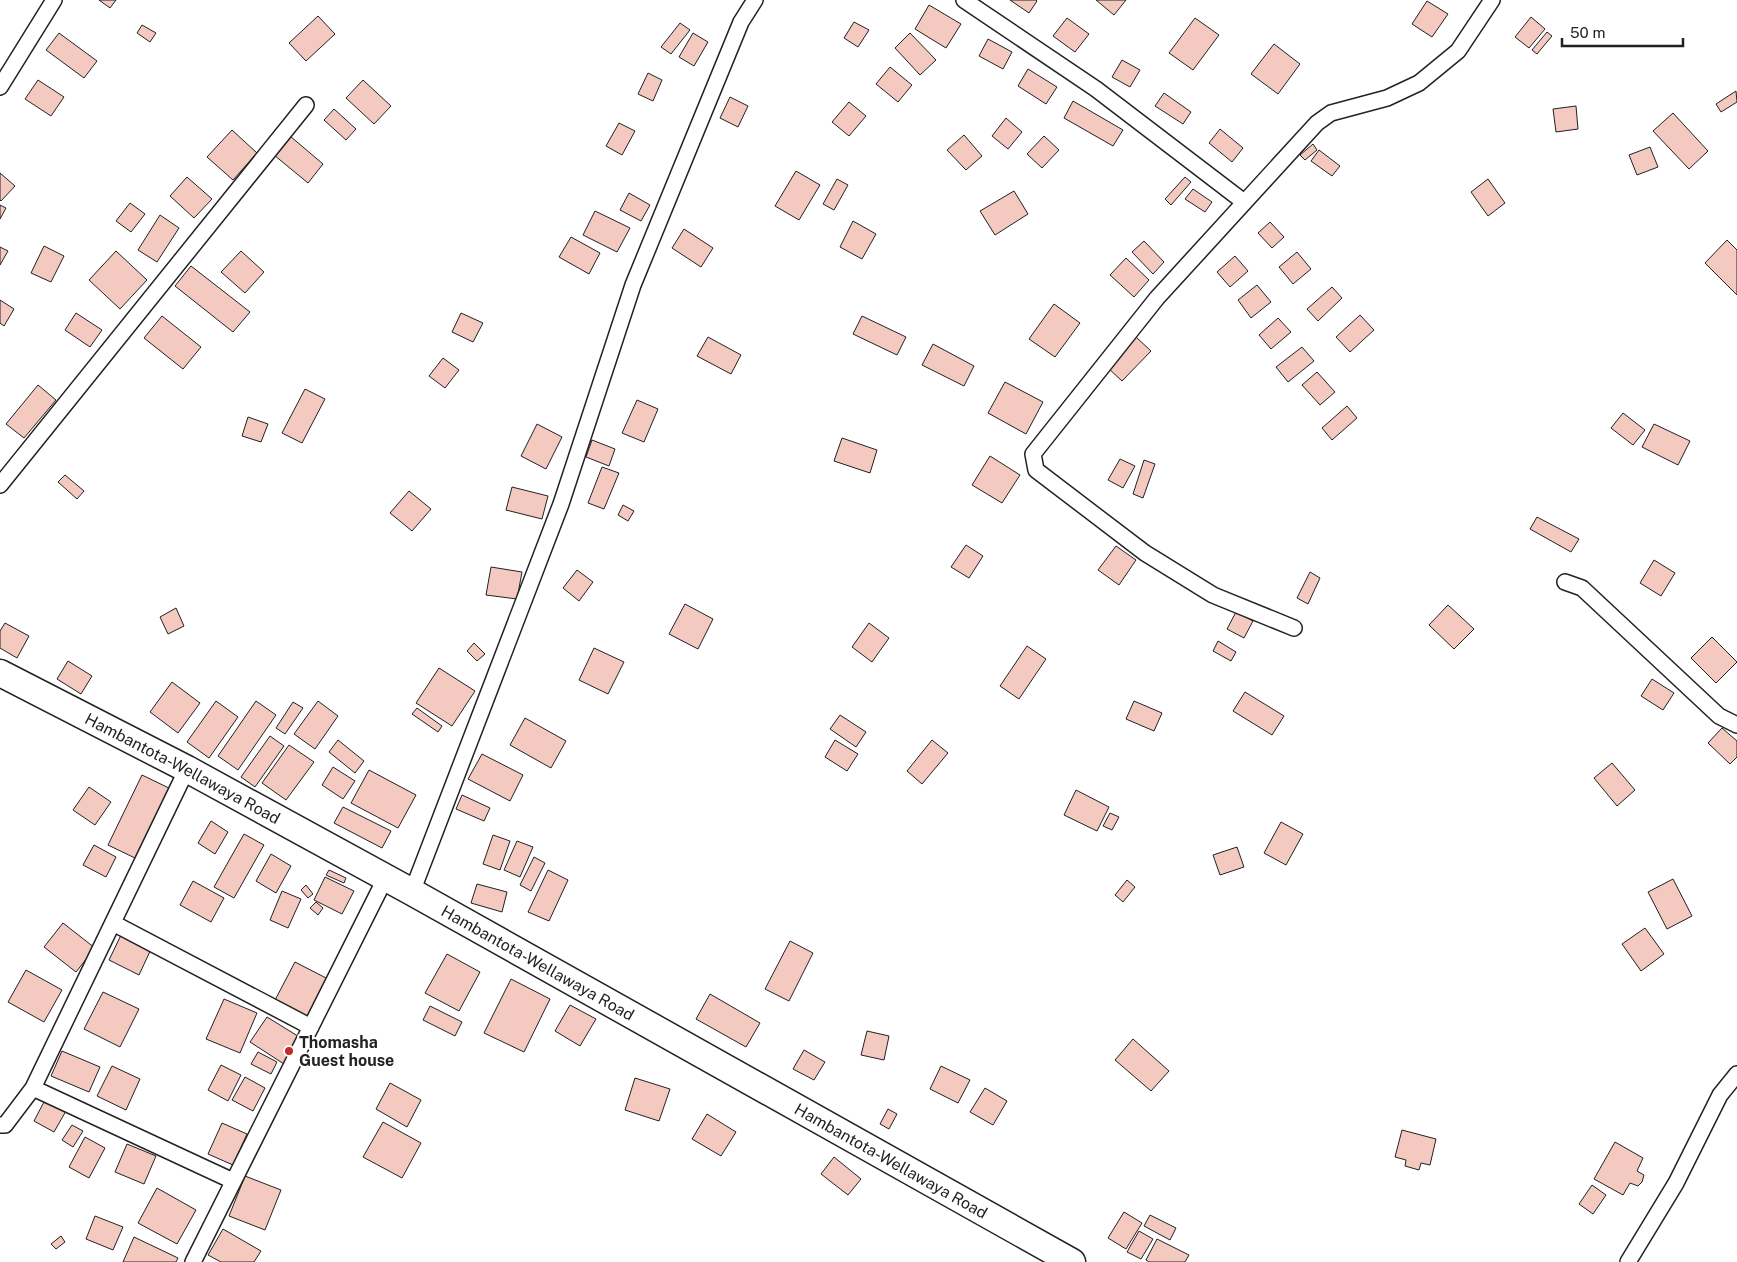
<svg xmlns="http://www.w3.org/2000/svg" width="1737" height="1262" font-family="'Public Sans',sans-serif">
<rect width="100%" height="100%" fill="#fff"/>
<path fill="#f3c9c0" stroke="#222" d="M 99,0 L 116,0 L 110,8 Z
M 1010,0 L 1036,0 L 1037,1 L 1029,13 Z
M 1096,0 L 1126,0 L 1114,15 Z
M 1427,1 L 1448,14 L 1432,37 L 1412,24 Z
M 929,5 L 961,24 L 946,48 L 915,29 Z
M 318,16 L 335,34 L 306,61 L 289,43 Z
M 1531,17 L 1545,29 L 1529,48 L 1515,37 Z
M 1067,18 L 1089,34 L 1075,52 L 1053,36 Z
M 1195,18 L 1219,35 L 1193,70 L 1169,53 Z
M 854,22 L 869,30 L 858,47 L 844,38 Z
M 680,23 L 690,30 L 671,54 L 661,47 Z
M 142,25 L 156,33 L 150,42 L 137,33 Z
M 1547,32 L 1552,36 L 1537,54 L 1532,50 Z
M 59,33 L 97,61 L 84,78 L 46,50 Z
M 693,33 L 708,42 L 694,66 L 679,57 Z
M 910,33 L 936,60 L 920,75 L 895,48 Z
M 988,39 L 1012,52 L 1003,69 L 979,56 Z
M 1274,44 L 1300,64 L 1278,94 L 1251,74 Z
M 1122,60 L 1140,70 L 1130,87 L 1112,77 Z
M 890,67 L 912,85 L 898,102 L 876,84 Z
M 1028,69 L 1057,87 L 1046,104 L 1018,86 Z
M 648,73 L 662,80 L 653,101 L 638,94 Z
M 38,80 L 64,97 L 51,116 L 25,99 Z
M 363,80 L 391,106 L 374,124 L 346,98 Z
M 1736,91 L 1737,102 L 1721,112 L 1716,104 Z
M 1164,93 L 1191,112 L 1183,124 L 1155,106 Z
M 730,97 L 748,106 L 738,127 L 720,118 Z
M 1073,101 L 1123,130 L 1113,146 L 1064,118 Z
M 849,102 L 866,116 L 849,136 L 832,122 Z
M 1576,106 L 1578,129 L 1556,132 L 1553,109 Z
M 334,109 L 356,129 L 346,140 L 324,120 Z
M 1673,113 L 1708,151 L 1689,169 L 1653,131 Z
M 1006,118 L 1022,132 L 1008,149 L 992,136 Z
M 619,123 L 635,131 L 622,155 L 606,146 Z
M 1220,129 L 1243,148 L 1232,162 L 1209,143 Z
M 232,130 L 257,153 L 233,180 L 207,157 Z
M 964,135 L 982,156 L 966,170 L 947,150 Z
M 290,136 L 323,164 L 308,183 L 274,155 Z
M 1044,136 L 1059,150 L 1042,168 L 1027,154 Z
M 1313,144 L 1317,150 L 1305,160 L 1300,155 Z
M 1650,147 L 1658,167 L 1637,175 L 1629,155 Z
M 1319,150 L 1340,166 L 1332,176 L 1311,161 Z
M 796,171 L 820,185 L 799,220 L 775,206 Z
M 0,173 L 15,186 L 1,201 L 0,200 Z
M 187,177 L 212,199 L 194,218 L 170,196 Z
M 1185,177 L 1191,182 L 1171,205 L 1165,199 Z
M 837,179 L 848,185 L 834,210 L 823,204 Z
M 1488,179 L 1505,203 L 1488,216 L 1471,192 Z
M 1193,189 L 1212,202 L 1205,212 L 1185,199 Z
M 1014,191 L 1028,214 L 995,235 L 980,211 Z
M 629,193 L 650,205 L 641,221 L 620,210 Z
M 130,203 L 145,214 L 131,232 L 116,221 Z
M 0,205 L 6,208 L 0,219 Z
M 595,211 L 630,228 L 617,252 L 583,235 Z
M 160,215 L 179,228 L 157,262 L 138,250 Z
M 853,221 L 876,234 L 862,259 L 840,247 Z
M 1270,222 L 1284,237 L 1272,248 L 1258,233 Z
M 684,229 L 713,248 L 701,267 L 672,248 Z
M 571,237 L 600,253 L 589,274 L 559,257 Z
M 1727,240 L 1737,250 L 1737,295 L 1705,263 Z
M 1144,241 L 1164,262 L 1153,274 L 1132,252 Z
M 44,246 L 64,256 L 51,282 L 31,273 Z
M 0,247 L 8,251 L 0,265 Z
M 116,251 L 147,280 L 120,309 L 89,280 Z
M 241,251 L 264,272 L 245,293 L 221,272 Z
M 1297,252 L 1311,269 L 1293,284 L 1279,267 Z
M 1235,256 L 1248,271 L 1230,287 L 1217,272 Z
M 1126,258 L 1149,280 L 1134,297 L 1110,275 Z
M 191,266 L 250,312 L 233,332 L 175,286 Z
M 1257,285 L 1271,302 L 1251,318 L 1238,300 Z
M 1332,287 L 1342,298 L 1318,321 L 1307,309 Z
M 0,300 L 14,309 L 4,326 L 0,323 Z
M 1054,304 L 1080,323 L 1055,357 L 1029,339 Z
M 76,313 L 102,330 L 90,347 L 65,330 Z
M 461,313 L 483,323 L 473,342 L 452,332 Z
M 1360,315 L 1374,330 L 1350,352 L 1336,337 Z
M 162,316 L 201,347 L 183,369 L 144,338 Z
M 862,316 L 906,337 L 897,355 L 853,334 Z
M 1278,318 L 1291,332 L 1271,349 L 1259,335 Z
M 708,337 L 741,355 L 731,374 L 697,356 Z
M 1136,337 L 1151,351 L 1122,381 L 1108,368 Z
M 933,344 L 974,366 L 964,386 L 922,365 Z
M 1302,347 L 1314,361 L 1288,382 L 1276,367 Z
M 443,358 L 459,370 L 445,388 L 429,376 Z
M 1317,372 L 1335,392 L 1320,405 L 1302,385 Z
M 1005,382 L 1043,402 L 1026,434 L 988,413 Z
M 38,385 L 56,400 L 24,438 L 6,424 Z
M 305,389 L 325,399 L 302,443 L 282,433 Z
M 637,400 L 658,409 L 644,442 L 622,433 Z
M 1347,406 L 1357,418 L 1332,440 L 1322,428 Z
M 1623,413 L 1645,430 L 1633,445 L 1611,428 Z
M 248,417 L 268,424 L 261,442 L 242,436 Z
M 537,424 L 562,437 L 546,469 L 521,456 Z
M 1654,424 L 1690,441 L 1678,465 L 1642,447 Z
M 842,438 L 877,450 L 870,473 L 834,461 Z
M 592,440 L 615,449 L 609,466 L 586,457 Z
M 990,456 L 1020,475 L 1002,503 L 972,485 Z
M 1120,459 L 1135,466 L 1123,488 L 1108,480 Z
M 1144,460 L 1155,464 L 1143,498 L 1133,494 Z
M 602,467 L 619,473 L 604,509 L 588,503 Z
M 65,475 L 84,491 L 77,499 L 58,482 Z
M 512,487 L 548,496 L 542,519 L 506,510 Z
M 409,491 L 431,509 L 412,531 L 390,513 Z
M 623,505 L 634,511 L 628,521 L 618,515 Z
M 1537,517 L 1579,539 L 1571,552 L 1530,529 Z
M 966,545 L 983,556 L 969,578 L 951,567 Z
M 1116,546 L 1136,560 L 1119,585 L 1098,570 Z
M 1654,560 L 1675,573 L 1661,596 L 1640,583 Z
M 491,567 L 522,572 L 517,599 L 486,595 Z
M 577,570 L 593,582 L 579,601 L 563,588 Z
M 1310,572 L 1320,578 L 1308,604 L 1297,598 Z
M 685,604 L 713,619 L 698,649 L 669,634 Z
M 1448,605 L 1474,629 L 1454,649 L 1429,625 Z
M 176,608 L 184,626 L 168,634 L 160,617 Z
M 1236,612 L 1253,621 L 1244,638 L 1227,629 Z
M 5,623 L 29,636 L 17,658 L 0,648 L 0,631 Z
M 869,623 L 889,638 L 872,662 L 852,647 Z
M 1712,637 L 1737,662 L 1716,683 L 1691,658 Z
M 1218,641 L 1236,652 L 1231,661 L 1213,651 Z
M 474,643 L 485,654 L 477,661 L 467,651 Z
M 1027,646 L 1046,659 L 1019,699 L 1000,686 Z
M 594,648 L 624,662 L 608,694 L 579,680 Z
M 68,661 L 92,676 L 81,694 L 57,679 Z
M 439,668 L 475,691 L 452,726 L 416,703 Z
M 1652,679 L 1674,693 L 1663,710 L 1641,696 Z
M 172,682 L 200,703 L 178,733 L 150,712 Z
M 1245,692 L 1284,716 L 1272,735 L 1233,711 Z
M 216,701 L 238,717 L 209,758 L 187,742 Z
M 256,701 L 276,715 L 238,770 L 218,756 Z
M 318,701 L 338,716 L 315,749 L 294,734 Z
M 1134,701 L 1162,713 L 1154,731 L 1126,719 Z
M 293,702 L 303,708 L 285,734 L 276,728 Z
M 417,708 L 442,726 L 438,732 L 412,714 Z
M 840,715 L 866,732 L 856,747 L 830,729 Z
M 525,718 L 566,741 L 551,768 L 510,745 Z
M 1722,728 L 1737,741 L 1737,757 L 1730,764 L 1708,743 Z
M 270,736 L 284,746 L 255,787 L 241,777 Z
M 338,740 L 364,761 L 355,773 L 329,752 Z
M 835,740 L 858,754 L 847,771 L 825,757 Z
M 932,740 L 948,753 L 922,784 L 907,771 Z
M 289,745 L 314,762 L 286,800 L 262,783 Z
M 482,754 L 523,775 L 510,801 L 468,779 Z
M 1612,763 L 1635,790 L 1617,806 L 1594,778 Z
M 333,767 L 355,781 L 343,799 L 322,785 Z
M 369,770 L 416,795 L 398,828 L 351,803 Z
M 142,775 L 171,789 L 137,859 L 108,845 Z
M 89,787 L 111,802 L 95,825 L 73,810 Z
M 1076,790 L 1109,807 L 1097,831 L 1064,815 Z
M 462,795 L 490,808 L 484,821 L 456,809 Z
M 343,807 L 391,831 L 382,848 L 334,823 Z
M 1110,813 L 1119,817 L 1112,830 L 1103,826 Z
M 211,821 L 228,832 L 215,854 L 198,843 Z
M 1281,822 L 1303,834 L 1286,865 L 1264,853 Z
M 244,834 L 264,845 L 234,898 L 214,887 Z
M 493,835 L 510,841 L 500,870 L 483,864 Z
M 517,841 L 533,847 L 520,877 L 504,870 Z
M 94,845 L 116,857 L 106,877 L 83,865 Z
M 1237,847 L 1244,867 L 1220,875 L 1213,855 Z
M 271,854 L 291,866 L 276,893 L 256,881 Z
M 534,857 L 545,863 L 531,891 L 520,885 Z
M 329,870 L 346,878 L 344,883 L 326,875 Z
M 548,870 L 568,880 L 549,921 L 528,912 Z
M 325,877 L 354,891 L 342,914 L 314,900 Z
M 1673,879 L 1692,916 L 1667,929 L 1648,892 Z
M 1127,880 L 1135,887 L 1123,902 L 1115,895 Z
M 193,881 L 224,898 L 211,922 L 180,905 Z
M 477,884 L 507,892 L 502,912 L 471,903 Z
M 306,885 L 313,894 L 308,898 L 301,890 Z
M 282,891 L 301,899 L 288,928 L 270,920 Z
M 316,902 L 323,908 L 318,915 L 310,908 Z
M 63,923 L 95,948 L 76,972 L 44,947 Z
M 1645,928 L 1664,954 L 1641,971 L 1622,944 Z
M 122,933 L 152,947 L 139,975 L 109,960 Z
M 790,941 L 813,953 L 789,1001 L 765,989 Z
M 447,954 L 480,972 L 459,1011 L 425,993 Z
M 295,962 L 328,979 L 307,1019 L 274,1002 Z
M 26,970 L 62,990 L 44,1022 L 8,1002 Z
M 511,979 L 550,999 L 524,1052 L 484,1033 Z
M 103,992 L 139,1009 L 120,1047 L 84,1029 Z
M 710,994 L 760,1023 L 746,1047 L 696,1019 Z
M 224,999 L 257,1013 L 240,1053 L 206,1039 Z
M 570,1005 L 596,1019 L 580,1046 L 555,1031 Z
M 430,1006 L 462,1022 L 455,1036 L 423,1020 Z
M 267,1017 L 301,1038 L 284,1064 L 250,1042 Z
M 867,1031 L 889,1036 L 884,1060 L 861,1055 Z
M 1133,1039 L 1169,1071 L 1151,1091 L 1115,1060 Z
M 804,1050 L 825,1062 L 814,1080 L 793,1069 Z
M 62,1051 L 100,1067 L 89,1092 L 51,1076 Z
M 258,1052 L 277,1062 L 271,1074 L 251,1064 Z
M 221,1065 L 241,1075 L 228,1101 L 208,1090 Z
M 112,1066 L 140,1079 L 126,1110 L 97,1096 Z
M 941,1066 L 970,1080 L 958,1103 L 930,1089 Z
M 245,1077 L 265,1088 L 253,1111 L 232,1100 Z
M 635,1078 L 670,1089 L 659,1121 L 625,1110 Z
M 390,1083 L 421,1100 L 407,1127 L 376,1109 Z
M 985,1088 L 1007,1101 L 993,1125 L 970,1112 Z
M 45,1100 L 66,1111 L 54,1132 L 34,1121 Z
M 888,1109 L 897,1114 L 889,1129 L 880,1124 Z
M 707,1114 L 736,1132 L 721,1156 L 692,1139 Z
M 383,1122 L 421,1143 L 402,1178 L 363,1157 Z
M 222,1123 L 247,1134 L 233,1165 L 208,1154 Z
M 72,1125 L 83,1131 L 73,1147 L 62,1140 Z
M 1402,1130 L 1436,1139 L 1430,1165 L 1421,1163 L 1419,1170 L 1405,1166 L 1406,1160 L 1395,1157 Z
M 85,1137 L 105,1148 L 89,1178 L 69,1167 Z
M 1615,1142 L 1643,1158 L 1637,1171 L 1644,1175 L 1642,1182 L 1638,1186 L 1630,1183 L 1623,1195 L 1594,1179 Z
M 127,1144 L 156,1156 L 144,1184 L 115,1172 Z
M 834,1157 L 861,1179 L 848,1195 L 821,1174 Z
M 245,1176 L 281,1190 L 265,1230 L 229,1216 Z
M 1592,1185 L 1606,1195 L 1593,1214 L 1579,1204 Z
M 157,1188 L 196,1210 L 177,1244 L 138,1223 Z
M 1124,1212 L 1142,1223 L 1126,1249 L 1108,1238 Z
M 1150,1215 L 1176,1228 L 1170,1240 L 1144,1226 Z
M 95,1216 L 123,1227 L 113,1250 L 86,1239 Z
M 223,1229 L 261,1251 L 254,1262 L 221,1262 L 208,1255 Z
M 1139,1231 L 1153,1239 L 1141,1259 L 1127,1252 Z
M 61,1236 L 65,1242 L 56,1249 L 51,1244 Z
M 134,1237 L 178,1258 L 176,1262 L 123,1262 Z
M 1157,1239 L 1189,1255 L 1185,1262 L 1149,1262 L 1146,1260 Z"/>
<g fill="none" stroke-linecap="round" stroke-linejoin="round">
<defs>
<path id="street" d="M 964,0 L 1096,89 L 1244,202
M 0,87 L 54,0
M 0,485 L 306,105
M 1565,582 L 1582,588 L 1719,716 L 1737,725
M 1294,628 L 1213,595 L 1145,553 L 1036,470 L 1033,454 L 1157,298 L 1317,123 L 1331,113 L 1387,98 L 1419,83 L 1458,51 L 1492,0
M 412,892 L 561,504 L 633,285 L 741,22 L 755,0
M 113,923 L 311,1027
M 33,1088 L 233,1181
M 0,1125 L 5,1125 L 33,1088 L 187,769
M 193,1262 L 386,877
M 1628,1262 L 1676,1183 L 1720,1095 L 1737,1074"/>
<g id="highway">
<path id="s1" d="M 0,673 L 187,769 L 412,892 L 1072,1262"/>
</g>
</defs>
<use href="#street" stroke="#222" stroke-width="18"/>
<use href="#highway" stroke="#222" stroke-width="29"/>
<use href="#street" stroke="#fff" stroke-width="15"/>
<use href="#highway" stroke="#fff" stroke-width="26"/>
</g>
<circle fill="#c62828" stroke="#fff" stroke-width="2" cx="289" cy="1051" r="5"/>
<g text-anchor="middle" stroke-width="4" stroke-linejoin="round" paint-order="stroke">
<g font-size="16" fill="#222" stroke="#fff">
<text dy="6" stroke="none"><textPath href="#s1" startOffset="206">Hambantota-Wellawaya Road</textPath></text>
<text dy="6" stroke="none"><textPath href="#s1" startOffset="611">Hambantota-Wellawaya Road</textPath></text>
<text dy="6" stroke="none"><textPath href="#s1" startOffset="1016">Hambantota-Wellawaya Road</textPath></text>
</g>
<g font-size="16" font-weight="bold" fill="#222" stroke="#fff" text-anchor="start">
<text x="299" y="1048">Thomasha<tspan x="299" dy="18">Guest house</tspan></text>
</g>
</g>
<path d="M1562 38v8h121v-8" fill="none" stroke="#222222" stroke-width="2.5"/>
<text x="1570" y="38" font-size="15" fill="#222222" stroke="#ffffff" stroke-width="4" paint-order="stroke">50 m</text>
</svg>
